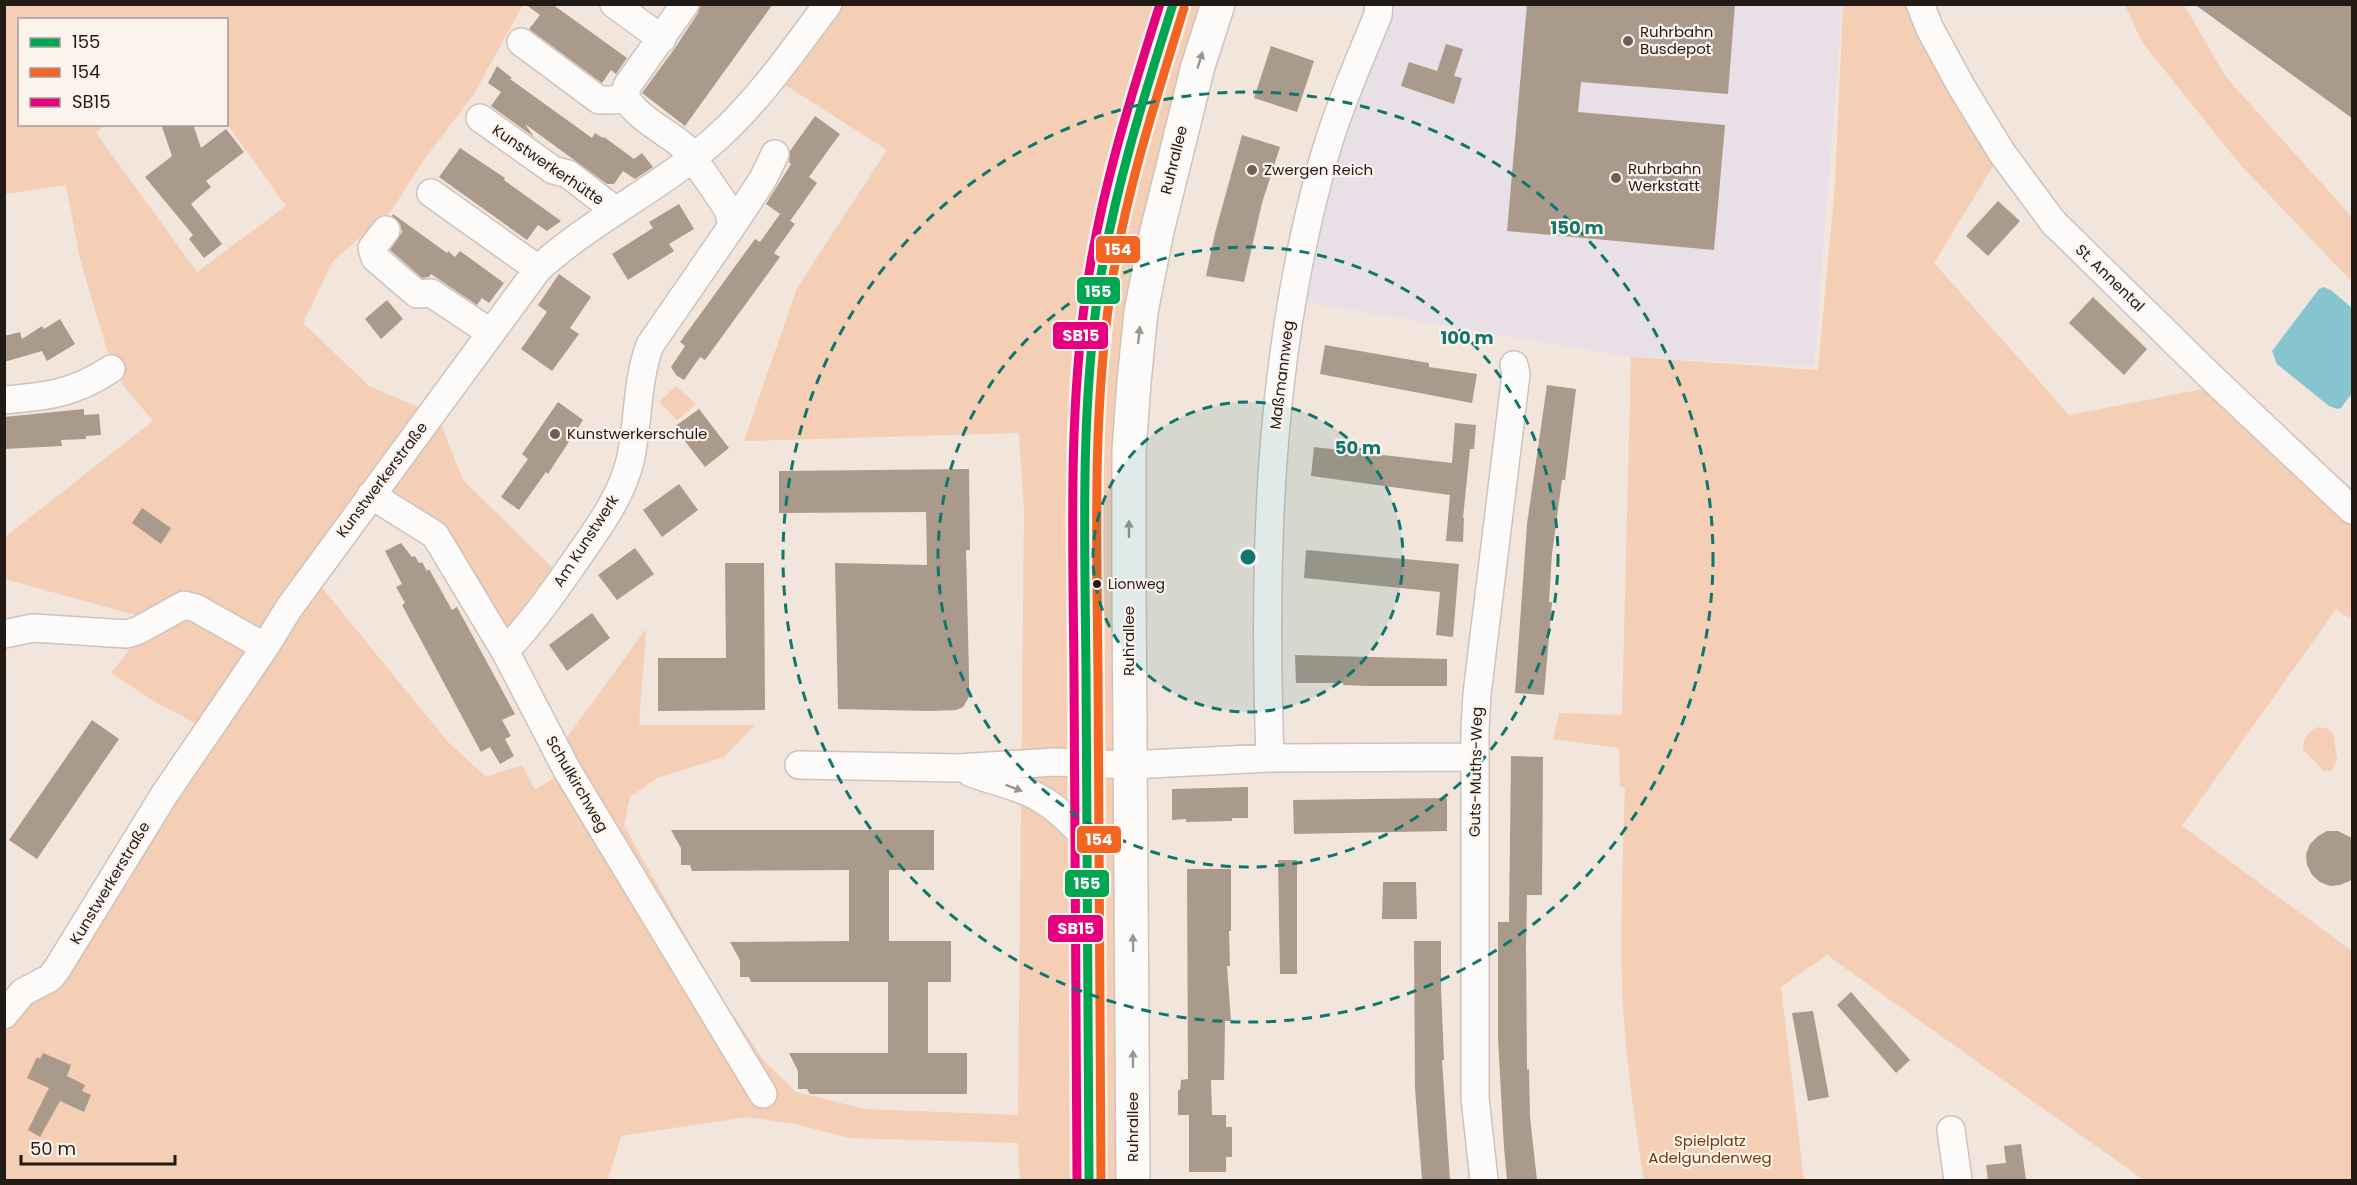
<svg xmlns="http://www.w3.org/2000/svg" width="2357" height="1185" font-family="Poppins,sans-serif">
<rect width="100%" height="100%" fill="#f2e5dc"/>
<path fill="#e9dfe7" d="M 1395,5 L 1842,5 L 1814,366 L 1631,357 L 1305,302 L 1332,169 Z"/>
<path fill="#f4ceb5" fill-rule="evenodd" d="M 5,5 L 523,5 L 474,94 L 426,157 L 391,211 L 333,261 L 303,323 L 369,386 L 430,412 L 202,727 L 157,703 L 111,673 L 153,620 L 5,579 L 5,537 L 153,421 L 123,385 L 107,350 L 80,259 L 66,185 L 5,194 ZM 20,20 L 226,20 L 227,124 L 286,206 L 197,272 L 96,133 L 106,124 L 20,124 Z
M 833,5 L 1171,5 L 1094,333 L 1175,5 L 1216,5 L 1140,311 L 1131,1180 L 1020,1180 L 1018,1143 L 848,1138 L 796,1124 L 747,1117 L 621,1136 L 608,1180 L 5,1180 L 5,1026 L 315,579 L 447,741 L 486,777 L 522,765 L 535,790 L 557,776 L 563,743 L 646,629 L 639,725 L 755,725 L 724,757 L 657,778 L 630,797 L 624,826 L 716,989 L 764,1061 L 796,1092 L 865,1109 L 1018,1115 L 1024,512 L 1019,433 L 744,441 L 797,288 L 887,150 L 774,78 Z
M 1843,5 L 1919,5 L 2001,153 L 1934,263 L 2069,415 L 2209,388 L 2352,525 L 2352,620 L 2336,609 L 2182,826 L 2352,951 L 2352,1180 L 2144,1180 L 1827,955 L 1781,987 L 1804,1180 L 1644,1180 C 1634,1117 1625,1053 1622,989 C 1620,922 1623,855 1625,788 L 1620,786 L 1619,748 L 1553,739 L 1559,713 L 1622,715 L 1631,357 L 1818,370 L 1835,185 Z
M 2125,5 L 2184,5 L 2226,77 L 2352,217 L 2352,282 L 2238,162 L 2142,42 Z
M 676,386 L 696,404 L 677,420 L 659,402 Z
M 435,410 L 463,480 L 563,578 L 505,651 L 430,531 L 376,494 Z
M 2319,727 L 2328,729 L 2333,733 L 2337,759 L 2332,771 L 2324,771 L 2303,749 C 2303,738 2308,730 2319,727 Z"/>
<path fill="#86c5cf" d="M 2323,287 L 2331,290 L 2352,308 L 2352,393 L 2341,408 L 2337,409 L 2329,406 L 2277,364 L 2272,351 L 2319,289 Z"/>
<path fill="#a99a8c" d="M 525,4 L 552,4 L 627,58 L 616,74 L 611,70 L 602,83 L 529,29 L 540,15 Z
M 701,4 L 773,4 L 685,126 L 642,93 L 675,48 L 698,13 Z
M 1527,4 L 1735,4 L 1728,94 L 1581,82 L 1578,112 L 1725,125 L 1714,250 L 1507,231 Z
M 2194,4 L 2352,4 L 2352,118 Z
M 1446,44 L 1463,49 L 1454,76 L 1462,78 L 1454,104 L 1401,86 L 1409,62 L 1437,71 Z
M 1271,46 L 1314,61 L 1297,112 L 1254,98 Z
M 497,66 L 512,78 L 510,79 L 592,138 L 595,133 L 603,138 L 604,137 L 634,159 L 642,153 L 653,167 L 635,179 L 623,171 L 614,184 L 607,184 L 525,124 L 534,137 L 491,106 L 501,92 L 488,83 Z
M 815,116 L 840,134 L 809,177 L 817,183 L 790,221 L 766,204 L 791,164 L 789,162 L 790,151 Z
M 161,124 L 193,124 L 201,148 L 226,129 L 244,152 L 206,181 L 211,187 L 191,204 L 222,244 L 204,258 L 189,239 L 193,235 L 145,177 L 172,156 Z
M 1242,135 L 1280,147 L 1262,203 L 1244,282 L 1206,276 L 1215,233 Z
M 460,148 L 505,178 L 504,180 L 561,221 L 547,231 L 538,225 L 527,240 L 439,177 Z
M 1998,201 L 2020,221 L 1988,256 L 1966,236 Z
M 679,204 L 694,229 L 669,244 L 674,251 L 628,280 L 612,254 L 653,228 L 649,222 Z
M 393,214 L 447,253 L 448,251 L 455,257 L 460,251 L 504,283 L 489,303 L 482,298 L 477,305 L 431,274 L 429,277 L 422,278 L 390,250 L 402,232 L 400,224 L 392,216 Z
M 780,214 L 795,224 L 774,253 L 780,257 L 705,360 L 700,357 L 684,380 L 676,375 L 671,367 L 685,346 L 680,342 L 755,239 L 760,242 Z
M 559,274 L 591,297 L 570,328 L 579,334 L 552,371 L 521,349 L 547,312 L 538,305 Z
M 2093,297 L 2147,349 L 2124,375 L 2069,323 Z
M 387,300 L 403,319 L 381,339 L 365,319 Z
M 60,319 L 75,344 L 47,361 L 42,351 L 4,362 L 4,336 L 20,332 L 22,339 L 42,326 L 44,329 Z
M 1325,345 L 1429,363 L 1429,367 L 1477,374 L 1472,403 L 1320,374 Z
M 1547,385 L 1576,389 L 1565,480 L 1562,480 L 1552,554 L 1549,602 L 1552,602 L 1544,695 L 1515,693 L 1527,524 Z
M 558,402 L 583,420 L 548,474 L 546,472 L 519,510 L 501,497 L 528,459 L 522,454 Z
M 84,409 L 84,415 L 99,414 L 101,435 L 86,436 L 86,439 L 61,440 L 62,446 L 4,449 L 4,417 Z
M 699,409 L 729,448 L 705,467 L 674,427 Z
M 1455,423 L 1476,425 L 1474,449 L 1470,449 L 1463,518 L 1464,518 L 1463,542 L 1446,541 L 1450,495 L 1311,476 L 1314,447 L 1452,463 Z
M 969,469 L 970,550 L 966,550 L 969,675 L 969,697 L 963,707 L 956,710 L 929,711 L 838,709 L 835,563 L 927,565 L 926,512 L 779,513 L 779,471 Z
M 679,484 L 698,510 L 662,537 L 643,510 Z
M 142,508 L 171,528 L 161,544 L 132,523 Z
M 401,543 L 412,557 L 415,556 L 419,563 L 422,562 L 427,571 L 429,569 L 452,610 L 457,607 L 515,714 L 502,720 L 511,736 L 505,739 L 514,756 L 500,764 L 490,747 L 481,752 L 402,605 L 405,603 L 396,587 L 402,584 L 385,551 Z
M 635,548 L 654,574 L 617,600 L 598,575 Z
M 1306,550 L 1459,564 L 1453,637 L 1436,635 L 1440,592 L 1304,578 Z
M 725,563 L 764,563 L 765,710 L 658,711 L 658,658 L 726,658 Z
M 592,613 L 610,638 L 567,671 L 549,645 Z
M 1295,655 L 1447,659 L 1447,686 L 1368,686 L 1343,685 L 1343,683 L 1296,683 Z
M 92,720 L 119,739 L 37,859 L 9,840 Z
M 1511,756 L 1543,757 L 1542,895 L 1527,895 L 1526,946 L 1527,1070 L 1529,1069 L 1530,1117 L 1537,1180 L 1507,1180 L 1504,1148 L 1498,1039 L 1498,922 L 1509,922 Z
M 1248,787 L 1248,818 L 1232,818 L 1232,821 L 1186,822 L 1186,819 L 1172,820 L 1172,789 Z
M 1447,798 L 1447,831 L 1294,834 L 1293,800 Z
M 671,830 L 934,830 L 934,870 L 889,870 L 889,941 L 951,941 L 951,982 L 928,982 L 928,1053 L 967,1053 L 967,1094 L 810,1094 L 807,1089 L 798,1089 L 798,1071 L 789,1053 L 888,1053 L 888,982 L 751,982 L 749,977 L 740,977 L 740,960 L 730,942 L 849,941 L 849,870 L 692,871 L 690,865 L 681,865 L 681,848 Z
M 2327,831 L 2338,831 L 2352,838 L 2352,880 L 2340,885 L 2330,886 L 2320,882 L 2312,875 L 2307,865 L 2306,854 L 2310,844 L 2318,836 Z
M 1278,860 L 1297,860 L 1297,974 L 1280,974 Z
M 1187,869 L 1231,869 L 1231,931 L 1229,931 L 1230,966 L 1227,966 L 1231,1021 L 1225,1021 L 1224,1080 L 1211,1080 L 1212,1115 L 1226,1115 L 1226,1127 L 1232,1127 L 1232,1157 L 1226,1157 L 1226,1172 L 1189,1172 L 1189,1115 L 1178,1115 L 1178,1090 L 1180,1090 L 1181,1080 L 1188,1079 Z
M 1383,882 L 1416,882 L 1417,919 L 1382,919 Z
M 1414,941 L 1441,941 L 1441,988 L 1444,1060 L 1442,1060 L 1450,1180 L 1422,1180 L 1415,1088 Z
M 1851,992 L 1910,1060 L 1896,1073 L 1837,1005 Z
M 1813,1011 L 1829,1097 L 1808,1101 L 1792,1013 Z
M 43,1053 L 71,1065 L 67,1076 L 85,1085 L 82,1091 L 91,1095 L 84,1112 L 60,1101 L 40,1137 L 28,1130 L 49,1088 L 27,1078 L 37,1057 L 40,1059 Z
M 2021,1144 L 2026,1180 L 1988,1180 L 1986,1165 L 2006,1163 L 2004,1146 Z"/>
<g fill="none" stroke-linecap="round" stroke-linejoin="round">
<defs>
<path id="minor" d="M 614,4 L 662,39
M 685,4 L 627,86 L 625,97 C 641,123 674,134 694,156
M 1920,4 L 1930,29 L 1961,86 L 2002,153 L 2053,222 L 2211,377 L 2352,510
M 521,42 L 599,100 L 612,100 L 625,97
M 480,118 L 553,170 L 568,174 L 616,211
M 431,193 L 538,269
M 732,226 L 763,179 L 775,154
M 386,230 L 372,248 L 375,258 L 417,294 L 431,293 L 491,333
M 4,400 C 48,396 73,394 111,369
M 371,495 L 435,535 L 505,651 L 567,770 L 763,1094
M 4,634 L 33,628 L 127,634 L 139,630 L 184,605 L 196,608 L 265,647
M 505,651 C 532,623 553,593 575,561 C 596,531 621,498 630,461 C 639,423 636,382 650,345 L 732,226 L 728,209 L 693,158
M 1270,758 C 1263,561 1268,364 1320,172 C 1334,118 1357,66 1378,15 L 1379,4
M 799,765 L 959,768 L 1055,762 L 1129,765 L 1270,758 L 1475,757
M 971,773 C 996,782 1024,787 1046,802 C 1062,812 1075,827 1088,840
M 4,1015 L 23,992 L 50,978 L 57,969 L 164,795 L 265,647 L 289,608 L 538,269 C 594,218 665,186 721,134 C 762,96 794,49 828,4
M 1951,1130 L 1958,1180
M 1484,1180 L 1475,1098 L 1475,729 L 1477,694 L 1516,374 L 1514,365"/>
<path id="major" d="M 1089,1180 L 1085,516 C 1087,418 1089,319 1111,223 C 1127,149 1150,77 1173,4
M 1133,1180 L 1129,588 L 1129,451 L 1134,382 L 1141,312 L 1157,231 L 1198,66 L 1218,4"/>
</defs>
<use href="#minor" stroke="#cdc3bc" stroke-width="30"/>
<use href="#major" stroke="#cdc3bc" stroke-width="36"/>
<use href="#minor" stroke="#fdfbfa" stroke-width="27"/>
<use href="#major" stroke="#fdfbfa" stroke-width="33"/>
<defs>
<path id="bus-1" d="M 1089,1180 C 1088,1011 1087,842 1086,673 C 1085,547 1080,418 1098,293 C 1113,194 1143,99 1173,4"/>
<path id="bus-2" d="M 1101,1180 C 1100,1012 1099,843 1098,675 C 1097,549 1092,420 1110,295 C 1124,197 1155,102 1184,8"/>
<path id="bus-3" d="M 1077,1180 C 1076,1011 1075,842 1074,674 C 1073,547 1068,418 1086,293 C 1100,194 1130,99 1160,4"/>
</defs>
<use href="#bus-1" stroke="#fdf3ed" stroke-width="14"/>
<use href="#bus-2" stroke="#fdf3ed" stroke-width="14"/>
<use href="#bus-3" stroke="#fdf3ed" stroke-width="14"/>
<use href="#bus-1" stroke="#00a651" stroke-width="9"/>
<use href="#bus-2" stroke="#f26522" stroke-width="9"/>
<use href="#bus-3" stroke="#e5007d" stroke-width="9"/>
</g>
<defs><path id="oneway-solid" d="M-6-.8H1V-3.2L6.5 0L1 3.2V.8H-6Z" transform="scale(1.5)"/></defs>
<g fill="#9a9692">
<use href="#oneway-solid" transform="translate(1200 60) rotate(-73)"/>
<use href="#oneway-solid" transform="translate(1139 335) rotate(-84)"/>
<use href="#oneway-solid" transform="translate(1129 529) rotate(-90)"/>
<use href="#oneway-solid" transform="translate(1014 788) rotate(21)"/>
<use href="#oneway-solid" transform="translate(1133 943) rotate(-91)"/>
<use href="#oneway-solid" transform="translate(1133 1059) rotate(-90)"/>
</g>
<circle cx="1248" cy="557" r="155" fill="#0f766e" fill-opacity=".12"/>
<g fill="none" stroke="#0f766e" stroke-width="3" stroke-dasharray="10 8">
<circle cx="1248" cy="557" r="155"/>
<circle cx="1248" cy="557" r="310"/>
<circle cx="1248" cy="557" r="465"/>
</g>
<g fill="#6b615a" stroke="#fdf3ed" stroke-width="2">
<circle cx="1628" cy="41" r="6"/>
<circle cx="1252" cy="170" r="6"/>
<circle cx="1616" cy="178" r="6"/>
<circle cx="555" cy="434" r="6"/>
</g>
<circle fill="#221a14" stroke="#fdf3ed" stroke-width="2" cx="1097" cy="584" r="5"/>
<g text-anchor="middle" stroke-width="4.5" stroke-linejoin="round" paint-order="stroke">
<g font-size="14" fill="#221a14" stroke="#fdf3ed" text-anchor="start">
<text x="1108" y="589">Lionweg</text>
</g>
<g font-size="15" fill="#221a14" stroke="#fdf3ed" text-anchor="start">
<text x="1640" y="37">Ruhrbahn<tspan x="1640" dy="17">Busdepot</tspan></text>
<text x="1628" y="174">Ruhrbahn<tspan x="1628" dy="17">Werkstatt</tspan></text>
<text x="1264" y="175">Zwergen Reich</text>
<text x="567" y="439">Kunstwerkerschule</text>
</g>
<g font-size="15" fill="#221a14" stroke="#fdf3ed">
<text transform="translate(1174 160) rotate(-76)" y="5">Ruhrallee</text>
<text transform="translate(548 165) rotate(34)" y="5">Kunstwerkerhütte</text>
<text transform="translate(2110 278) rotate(44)" y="5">St. Annental</text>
<text transform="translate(1282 375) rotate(-83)" y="5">Maßmannweg</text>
<text transform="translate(382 480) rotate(-53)" y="5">Kunstwerkerstraße</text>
<text transform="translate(586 541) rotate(-57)" y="5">Am Kunstwerk</text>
<text transform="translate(1129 641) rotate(-90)" y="5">Ruhrallee</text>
<text transform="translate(1476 772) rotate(-89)" y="5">Guts-Muths-Weg</text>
<text transform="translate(577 784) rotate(60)" y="5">Schulkirchweg</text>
<text transform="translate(110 883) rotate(-59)" y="5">Kunstwerkerstraße</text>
<text transform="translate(1133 1127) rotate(-90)" y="5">Ruhrallee</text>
</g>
<g font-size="15" fill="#723a04" stroke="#fdf3ed">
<text x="1710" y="1146">Spielplatz<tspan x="1710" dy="17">Adelgundenweg</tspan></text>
</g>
</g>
<circle cx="1248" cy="557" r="9" fill="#0f766e" stroke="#fdf3ed" stroke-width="3"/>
<g font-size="18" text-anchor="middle" font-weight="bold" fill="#0f766e" stroke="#fdf3ed" stroke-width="4.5" stroke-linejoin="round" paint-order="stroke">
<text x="1577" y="234">150 m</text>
<text x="1467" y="344">100 m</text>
<text x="1358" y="454">50 m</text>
</g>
<g stroke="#fdf3ed" stroke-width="2">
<rect x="1095" y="235" width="46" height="29" rx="6" fill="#f26522"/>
<rect x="1076" y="276" width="45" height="29" rx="6" fill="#00a651"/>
<rect x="1052" y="321" width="57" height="29" rx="6" fill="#e5007d"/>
<rect x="1076" y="825" width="46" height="29" rx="6" fill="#f26522"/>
<rect x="1064" y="869" width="46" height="29" rx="6" fill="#00a651"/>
<rect x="1047" y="914" width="57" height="29" rx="6" fill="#e5007d"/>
</g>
<g font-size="16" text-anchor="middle" font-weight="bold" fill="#fff">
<text x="1118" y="255">154</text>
<text x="1098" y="297">155</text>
<text x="1081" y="341">SB15</text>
<text x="1099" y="845">154</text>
<text x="1087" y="889">155</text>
<text x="1076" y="934">SB15</text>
</g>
<rect width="2357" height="1185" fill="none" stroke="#221a14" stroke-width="12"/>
<rect x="18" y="18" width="210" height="108" fill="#fdf3ed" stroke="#a59c96" stroke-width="1.5"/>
<rect x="30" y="38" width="30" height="9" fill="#00a651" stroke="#a59c96" stroke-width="1.5"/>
<text x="72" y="48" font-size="18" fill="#221a14">155</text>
<rect x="30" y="68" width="30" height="9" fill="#f26522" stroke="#a59c96" stroke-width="1.5"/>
<text x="72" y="78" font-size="18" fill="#221a14">154</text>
<rect x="30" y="98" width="30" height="9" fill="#e5007d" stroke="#a59c96" stroke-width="1.5"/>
<text x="72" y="108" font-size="18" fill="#221a14">SB15</text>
<path d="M21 1155v9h154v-9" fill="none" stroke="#221a14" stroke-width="3"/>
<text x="30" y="1155" font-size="18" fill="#221a14" stroke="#fdf3ed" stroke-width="4.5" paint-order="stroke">50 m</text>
</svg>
